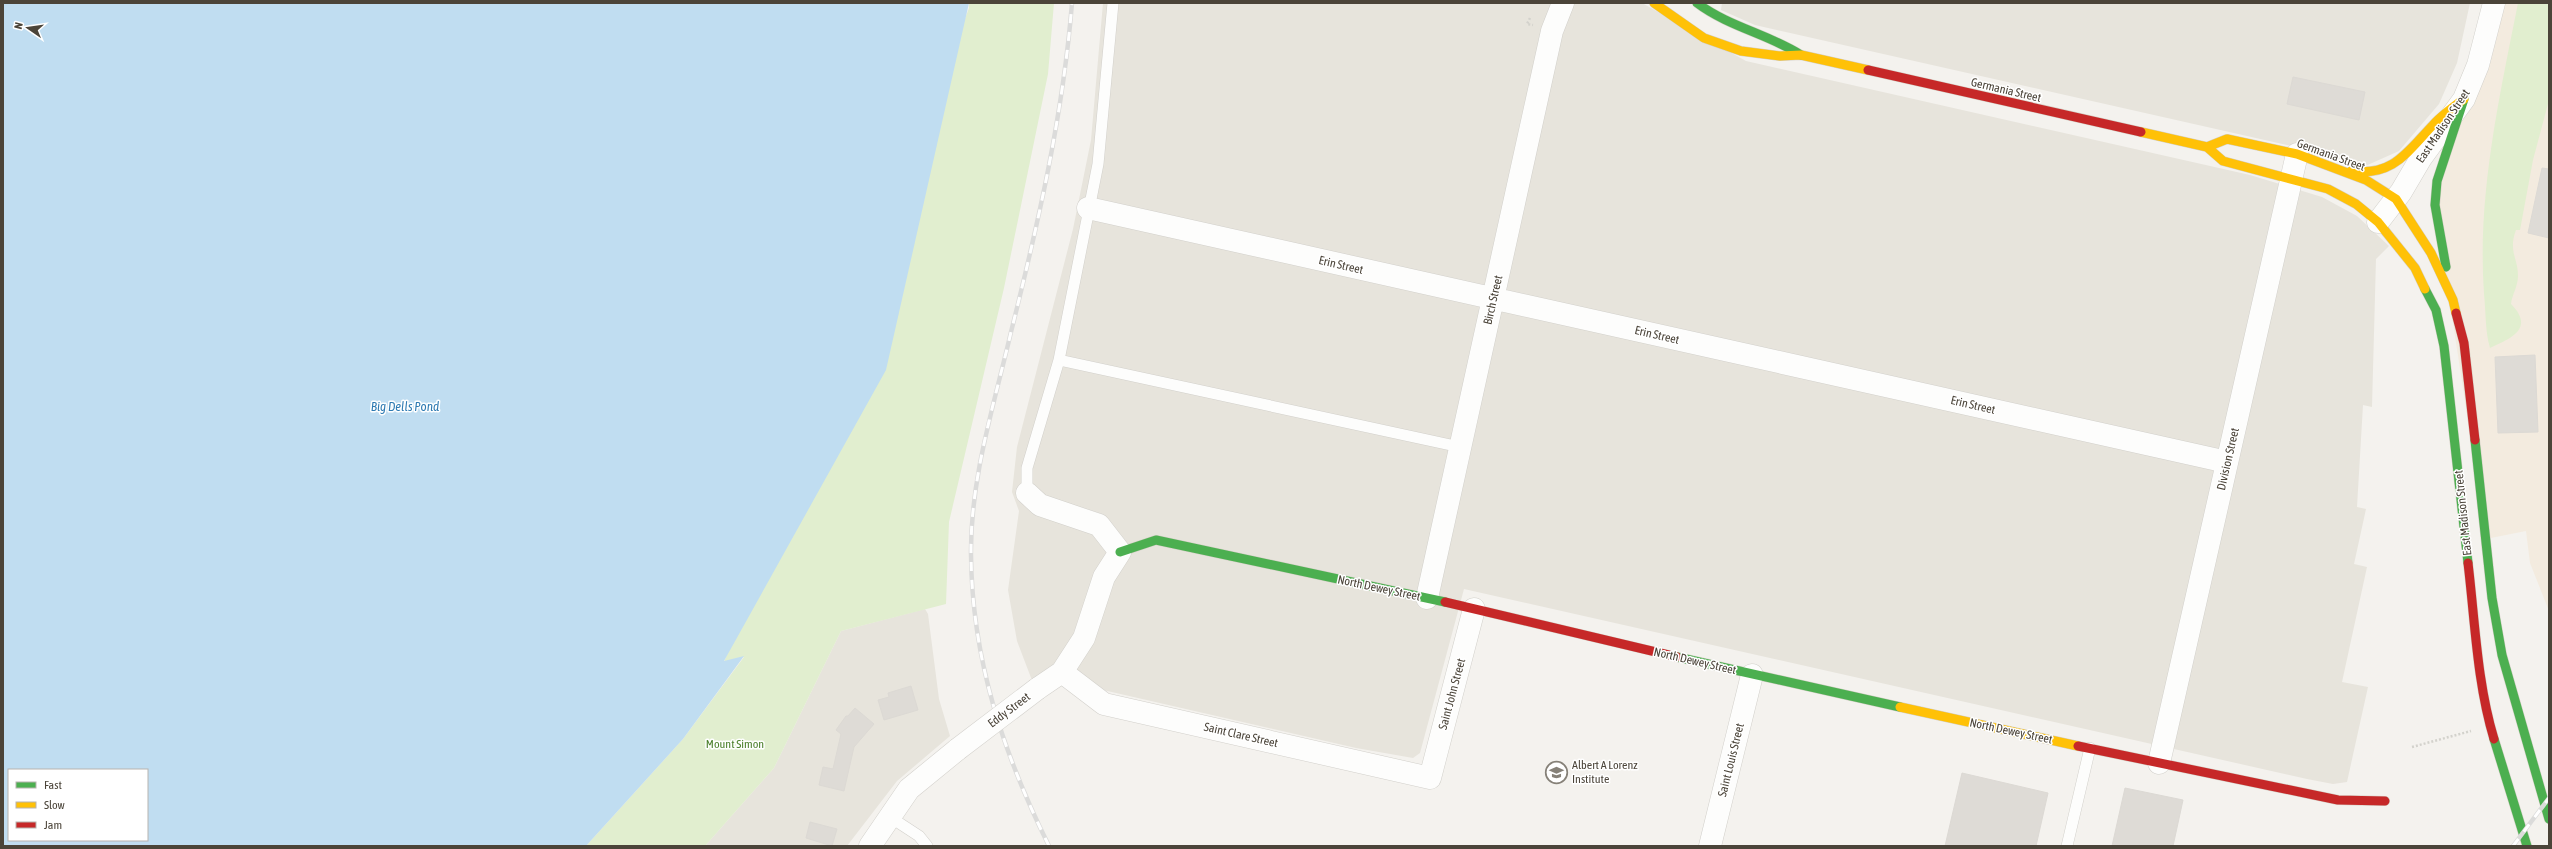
<svg xmlns="http://www.w3.org/2000/svg" width="2552" height="849" font-family="'Asap Condensed',sans-serif">
<rect width="100%" height="100%" fill="#f4f2ee"/>
<path fill="#e7e4dc" d="M 1103,3 L 1642,3 L 1746,61 L 2250,175 L 2322,197 L 2357,216 L 2389,246 L 2376,259 L 2372,407 L 2363,405 L 2357,507 L 2366,509 L 2354,564 L 2367,567 L 2342,682 L 2368,687 L 2347,782 L 2333,784 L 2307,779 L 1464,589 L 1420,753 L 1413,758 L 1356,748 L 1103,690 L 1092,685 L 1033,683 L 1017,641 L 1008,590 L 1019,511 L 1012,492 L 1017,447 L 1073,229 L 1091,140 Z
M 1722,3 L 2470,3 L 2457,63 L 2439,104 L 2399,151 L 2363,167 L 2305,149 L 1755,25 L 1721,10 Z
M 925,609 L 928,614 L 939,699 L 950,736 L 897,781 L 847,846 L 705,846 L 774,768 L 841,631 Z"/>
<path fill="#f3ebdf" d="M 2494,3 L 2549,3 L 2549,611 L 2530,563 L 2526,531 L 2486,539 L 2435,205 Z"/>
<path fill="#e1eecf" d="M 969,3 L 1054,3 L 1048,74 L 1004,288 L 949,522 L 946,604 L 841,631 L 774,768 L 705,846 L 586,846 L 683,739 L 744,657 L 724,662 L 969,8 Z
M 2518,3 L 2549,3 L 2549,100 L 2533,160 L 2520,230 L 2516,230 C 2508,251 2518,258 2518,276 C 2518,286 2512,295 2511,304 C 2536,329 2509,339 2490,348 C 2485,331 2486,312 2484,294 C 2477,196 2499,99 2518,3 Z"/>
<path fill="#c0ddf1" fill-rule="evenodd" d="M 3,3 L 969,3 L 886,370 L 724,661 L 744,656 L 683,739 L 586,846 L 3,846 ZM 9,770 L 147,770 L 147,840 L 9,840 Z"/>
<path fill="#dedbd6" stroke="#dcd9d4" d="M 2293,77 L 2365,92 L 2359,120 L 2287,104 Z
M 2542,168 L 2549,169 L 2549,238 L 2528,233 Z
M 2535,355 L 2538,432 L 2498,433 L 2495,357 Z
M 911,686 L 918,710 L 884,720 L 878,700 L 889,697 L 888,693 Z
M 855,708 L 874,724 L 854,747 L 844,791 L 819,785 L 823,767 L 833,769 L 841,734 L 836,730 L 846,716 L 848,716 Z
M 1962,773 L 2048,793 L 2036,846 L 1945,846 Z
M 2125,788 L 2183,800 L 2173,846 L 2112,846 Z
M 810,822 L 837,829 L 832,846 L 806,838 Z"/>
<g fill="none" stroke-linecap="round" stroke-linejoin="round">
<defs>
<path id="lane" d="M 1059,360 L 1460,447
M 1027,493 L 1027,468 L 1059,360 L 1098,164 L 1113,3
M 890,817 L 919,836 L 927,846
M 2067,846 L 2090,748"/>
<path id="street" d="M 1088,208 L 2227,462
M 2378,222 L 2401,192 L 2421,158 L 2464,99 L 2478,65 L 2494,3
M 1027,493 L 1040,505 L 1099,525 L 1120,552 L 1104,577 L 1084,638 L 1062,672 L 1037,689
M 1427,598 L 1552,31 L 1563,3
M 1062,672 L 1104,704 L 1430,778 L 1474,609
M 2159,763 L 2297,154
M 870,846 L 909,789 L 958,749
M 1710,846 L 1752,675"/>
<path id="fast" d="M 1697,3 C 1729,27 1768,34 1801,55
M 2446,267 L 2435,205 L 2437,181 L 2464,99
M 2425,289 L 2436,310 L 2444,346 L 2468,563
M 2475,440 L 2492,598 L 2502,655 L 2549,819
M 1120,552 L 1156,540 L 1445,602
M 1677,657 L 1900,707
M 2494,739 L 2527,846"/>
<path id="slow" d="M 1654,3 L 1704,38 L 1741,51 L 1780,56 L 1801,55 L 1868,70
M 2141,132 L 2207,147 L 2223,161 L 2328,189 L 2356,204 L 2378,222 L 2415,268 L 2425,289
M 2207,147 L 2227,139 L 2297,154 L 2366,180 L 2396,199 L 2431,253 L 2453,300 L 2456,313
M 2351,171 C 2393,177 2407,152 2433,125 C 2442,115 2453,107 2464,99
M 1900,707 L 2078,746"/>
<path id="jam" d="M 1868,70 L 2141,132
M 2456,313 L 2464,343 L 2475,440
M 2468,563 C 2475,621 2477,683 2494,739
M 1445,602 L 1677,657
M 2078,746 L 2338,800 L 2385,801"/>
</defs>
<use href="#lane" stroke="#d2d0cb" stroke-width="12"/>
<use href="#street" stroke="#d2d0cb" stroke-width="23"/>
<use href="#fast" stroke="#d3cfc5" stroke-width="10"/>
<use href="#slow" stroke="#d3cfc5" stroke-width="10"/>
<use href="#jam" stroke="#d3cfc5" stroke-width="10"/>
<path stroke="#d3d2cc" stroke-width="2.5" stroke-dasharray="2 2" stroke-linecap="butt" d="M 1530,18 L 1527,24 L 1533,25
M 2412,747 L 2471,731"/>
<use href="#lane" stroke="#fdfdfc" stroke-width="11"/>
<use href="#street" stroke="#fdfdfc" stroke-width="22"/>
<use href="#fast" stroke="#4caf50" stroke-width="9"/>
<use href="#slow" stroke="#ffc107" stroke-width="9"/>
<use href="#jam" stroke="#c62828" stroke-width="9"/>
<defs>
<path id="rail" d="M 1049,846 C 1003,753 972,659 971,555 C 970,479 994,405 1011,332 C 1038,224 1063,115 1072,3
M 2513,846 L 2549,798"/>
</defs>
<use href="#rail" stroke="#dbdbda" stroke-width="4.5"/>
<use href="#rail" stroke="#fff" stroke-width="3" stroke-dasharray="9" stroke-linecap="butt"/>
<defs>
<path id="street-bridge" d="M 958,749 L 1037,689"/>
</defs>
<use href="#street-bridge" stroke="#d2d0cb" stroke-width="23" stroke-linecap="butt"/>
<use href="#street-bridge" stroke="#fdfdfc" stroke-width="22"/>
</g>
<defs>
<symbol id="school-ring" viewBox="-11 -11 22 22"><circle r="9.5" fill="#fff" stroke="#868178" stroke-width="1.5"/><path d="M0-5L7-2L0 1L-7-2ZM-4 1L0 2.5L4 1V4Q0 6-4 4Z" fill="#868178"/></symbol>
</defs>
<g fill-rule="evenodd">
<use href="#school-ring" x="1544" y="760" width="25" height="25"/>
</g>
<g text-anchor="middle" stroke-width="3" stroke-linejoin="round" paint-order="stroke">
<g font-size="12" fill="#4b4439" stroke="#fff">
<text transform="translate(2006 90) rotate(13)" y="4">Germania Street</text>
<text transform="translate(2443 126) rotate(-56)" y="4">East Madison Street</text>
<text transform="translate(2331 155) rotate(20)" y="4">Germania Street</text>
<text transform="translate(1341 265) rotate(13)" y="4">Erin Street</text>
<text transform="translate(1493 300) rotate(-77)" y="4">Birch Street</text>
<text transform="translate(1657 335) rotate(13)" y="4">Erin Street</text>
<text transform="translate(1973 405) rotate(13)" y="4">Erin Street</text>
<text transform="translate(2228 459) rotate(-77)" y="4">Division Street</text>
<text transform="translate(2463 513) rotate(-96)" y="4">East Madison Street</text>
<text transform="translate(1379 588) rotate(12)" y="4">North Dewey Street</text>
<text transform="translate(1695 661) rotate(13)" y="4">North Dewey Street</text>
<text transform="translate(1452 694) rotate(-75)" y="4">Saint John Street</text>
<text transform="translate(1009 710) rotate(-37)" y="4">Eddy Street</text>
<text transform="translate(2011 731) rotate(12)" y="4">North Dewey Street</text>
<text transform="translate(1241 735) rotate(13)" y="4">Saint Clare Street</text>
<text transform="translate(1731 760) rotate(-76)" y="4">Saint Louis Street</text>
</g>
<g font-size="12" fill="#4a7f2a" stroke="#fff">
<text x="735" y="748">Mount Simon</text>
</g>
<g font-size="12" fill="#4b4439" stroke="#fff" text-anchor="start">
<text x="1572" y="769">Albert A Lorenz<tspan x="1572" dy="14">Institute</tspan></text>
</g>
<g font-size="13" font-style="italic" fill="#2e7ab2" stroke="#fff">
<text x="405" y="411">Big Dells Pond</text>
</g>
</g>
<rect width="2552" height="849" fill="none" stroke="#4b4439" stroke-width="8"/>
<rect x="8" y="769" width="140" height="72" fill="#ffffff" stroke="#b7b4b0"/>
<rect x="16" y="782" width="20" height="6" fill="#4caf50" stroke="#b7b4b0"/>
<text x="44" y="789" font-size="12" fill="#4b4439">Fast</text>
<rect x="16" y="802" width="20" height="6" fill="#ffc107" stroke="#b7b4b0"/>
<text x="44" y="809" font-size="12" fill="#4b4439">Slow</text>
<rect x="16" y="822" width="20" height="6" fill="#c62828" stroke="#b7b4b0"/>
<text x="44" y="829" font-size="12" fill="#4b4439">Jam</text>
<g transform="translate(28 28) rotate(283)" stroke="#ffffff" stroke-width="3" paint-order="stroke">
<path d="M0-3L7 15L0 10L-7 15Z" fill="#4b4439"/>
<text y="-6" font-size="11" font-weight="bold" text-anchor="middle" fill="#4b4439">N</text>
</g>
</svg>
